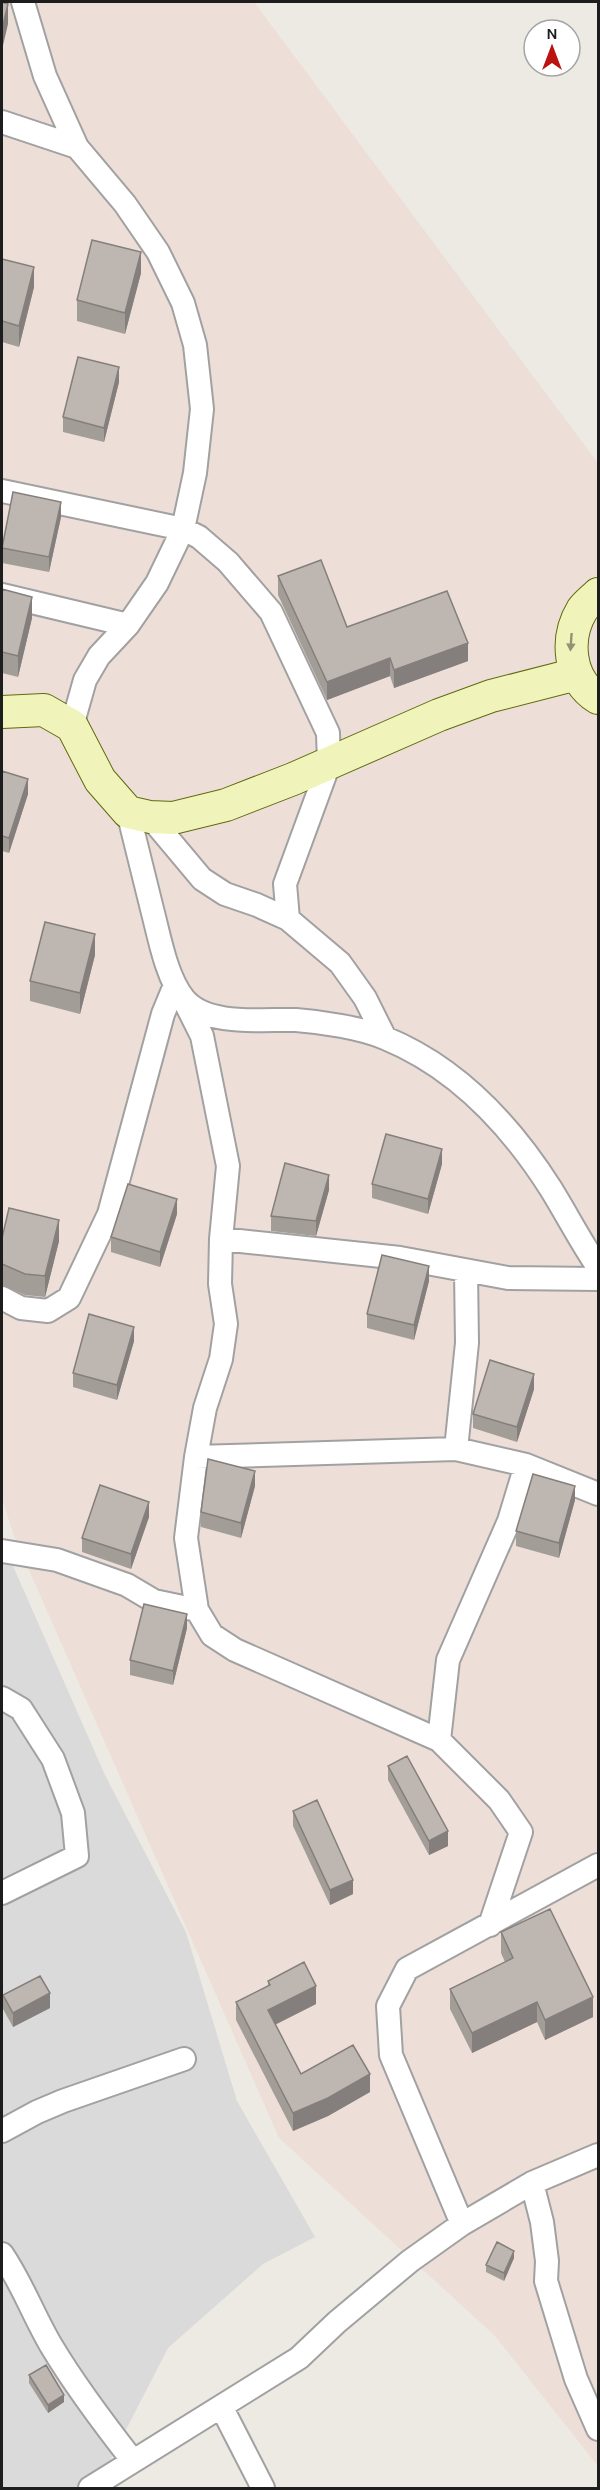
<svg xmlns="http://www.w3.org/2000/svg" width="600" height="2490" font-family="Karla,sans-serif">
<rect width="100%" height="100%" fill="#edeae4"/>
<path fill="#dbdada" d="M 2,1541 L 105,1775 L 186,1932 L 237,2101 L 315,2237 L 263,2264 L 168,2348 L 96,2488 L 2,2488 Z"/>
<path fill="#eeded8" d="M 2,2 L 254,2 L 598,463 L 598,2466 L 495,2336 L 279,2138 L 14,1536 L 2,1498 Z"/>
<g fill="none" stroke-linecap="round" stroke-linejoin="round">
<defs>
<path id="street" d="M 23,2 L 45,76 L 77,147 L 125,204 L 158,252 L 183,303 L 195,345 L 202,409 L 195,473 L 183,529 L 157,583 L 128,625 L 99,656 L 85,680 L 72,726
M 2,122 L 77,147
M 2,491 L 183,529 L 199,537 L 228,562 L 271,612 L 328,733 L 329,764 L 285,884 L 288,919
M 2,595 L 128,625
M 128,812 C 136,844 144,877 152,909 C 159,935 166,977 184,999 C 207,1027 263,1019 296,1020 C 323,1022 361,1028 385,1038 C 456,1067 511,1126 551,1189 C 567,1215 581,1242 598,1267
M 150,817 L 202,879 L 225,894 L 257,905 L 288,919 L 340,963 L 365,998 L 385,1038
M 184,1000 L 202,1036 L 228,1166 L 221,1239 L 220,1284 L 226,1324 L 221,1359 L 205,1408 L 196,1457 L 186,1538 L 197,1610 L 212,1635 L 235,1650 L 439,1740 L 499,1800 L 521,1832 L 490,1925
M 221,1239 L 400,1258 L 508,1278 L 598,1279
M 2,1298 L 21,1308 L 48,1311 L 69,1298 L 109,1214 L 163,1014 L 175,985
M 456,1449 L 467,1343 L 466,1271
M 196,1457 L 456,1449 L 526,1465 L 598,1494
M 2,1551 L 57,1560 L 127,1585 L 154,1601 L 197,1610
M 2,1698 L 21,1709 L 53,1759 L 73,1813 L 77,1856 L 2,1893
M 439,1740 L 448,1660 L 509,1521 L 526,1465
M 2,2131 L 37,2112 L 63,2101 L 184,2059
M 532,2183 L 542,2222 L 547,2261 L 546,2281 L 576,2379 L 598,2429
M 462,2224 L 391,2055 L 388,2006 L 407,1969 L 598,1865
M 2,2254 C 22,2283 34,2317 52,2347 C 76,2387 104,2424 133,2461
M 222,2408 L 263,2488
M 90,2488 L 299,2358 L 337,2322 L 410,2261 L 462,2224 L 532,2183 L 598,2155"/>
<path id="secondary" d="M 598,594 C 593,599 586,604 582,610 C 565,638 568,680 598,698
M 2,712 L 44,710 L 72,726 L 100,780 L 128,812 L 150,817 L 173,818 L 226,805 L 293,779 L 439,715 L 491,696 L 577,674"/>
</defs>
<use href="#street" stroke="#a1a1a1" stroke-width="26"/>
<use href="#secondary" stroke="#5f6b0d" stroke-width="34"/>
<use href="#street" stroke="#fff" stroke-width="22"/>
<use href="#secondary" stroke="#f0f4bb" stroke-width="32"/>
</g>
<path fill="#a39d98" d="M 2,259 L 34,287 L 19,347 L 2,342 Z
M 141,273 L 125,334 L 77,321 L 77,300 Z
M 119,382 L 104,442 L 63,432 L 63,417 Z
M 61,517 L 49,572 L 2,563 L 2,548 Z
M 278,576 L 347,627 L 468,661 L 394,688 L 390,676 L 327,700 L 278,595 Z
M 2,589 L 32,618 L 18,677 L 2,673 Z
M 2,771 L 28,794 L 9,853 L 2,851 Z
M 95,955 L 80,1014 L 30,1001 L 30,981 Z
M 442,1164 L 428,1214 L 372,1198 L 372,1184 Z
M 329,1190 L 316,1236 L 271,1231 L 271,1216 Z
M 177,1214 L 160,1267 L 111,1252 L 111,1237 Z
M 2,1238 L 59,1241 L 45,1297 L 25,1295 L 2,1285 Z
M 429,1281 L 414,1340 L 367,1328 L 367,1314 Z
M 134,1341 L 117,1400 L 73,1387 L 73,1373 Z
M 534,1389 L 517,1442 L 473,1428 L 473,1414 Z
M 598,1400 L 598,1419 L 597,1418 L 597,1404 Z
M 255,1486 L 241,1538 L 201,1527 L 201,1512 Z
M 575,1500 L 559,1558 L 516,1546 L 516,1531 Z
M 149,1517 L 131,1569 L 82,1552 L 82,1538 Z
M 187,1628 L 173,1685 L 130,1675 L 130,1660 Z
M 388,1766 L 448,1846 L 429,1855 L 388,1780 Z
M 293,1811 L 353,1894 L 330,1905 L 293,1826 Z
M 501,1932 L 593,2017 L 545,2040 L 537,2022 L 472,2053 L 450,2009 L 450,1989 L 505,1962 L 501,1953 Z
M 268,1981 L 316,2004 L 275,2025 L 301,2074 L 370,2092 L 328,2116 L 293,2131 L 236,2020 L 236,2002 L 268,1986 Z
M 3,1995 L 50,2008 L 13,2027 L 3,2009 Z
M 514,2258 L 504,2281 L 486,2272 L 486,2265 Z
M 29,2375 L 64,2402 L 48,2413 L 29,2383 Z"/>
<path fill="#847f7c" d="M 8,4 L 8,24 L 2,50 L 2,29 Z
M 141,252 L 141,273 L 125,334 L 125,313 Z
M 34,267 L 34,287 L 19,347 L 19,326 Z
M 119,367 L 119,382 L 104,442 L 104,428 Z
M 61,502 L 61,517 L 49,572 L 49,557 Z
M 32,597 L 32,618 L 18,677 L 18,656 Z
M 468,643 L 468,661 L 394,688 L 394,670 Z
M 390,658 L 390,676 L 327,700 L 327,682 Z
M 28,779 L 28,794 L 9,853 L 9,838 Z
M 95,934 L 95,955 L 80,1014 L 80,993 Z
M 442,1149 L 442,1164 L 428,1214 L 428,1199 Z
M 329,1175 L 329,1190 L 316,1236 L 316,1221 Z
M 177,1199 L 177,1214 L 160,1267 L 160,1252 Z
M 59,1220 L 59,1241 L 45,1297 L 45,1276 Z
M 429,1266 L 429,1281 L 414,1340 L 414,1325 Z
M 134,1327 L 134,1341 L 117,1400 L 117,1385 Z
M 534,1374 L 534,1389 L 517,1442 L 517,1427 Z
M 255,1471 L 255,1486 L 241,1538 L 241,1523 Z
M 575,1486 L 575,1500 L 559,1558 L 559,1543 Z
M 149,1502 L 149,1517 L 131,1569 L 131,1554 Z
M 187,1614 L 187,1628 L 173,1685 L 173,1671 Z
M 448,1831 L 448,1846 L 429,1855 L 429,1841 Z
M 353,1880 L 353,1894 L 330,1905 L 330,1890 Z
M 316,1986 L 316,2004 L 268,2028 L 268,2010 Z
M 50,1993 L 50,2008 L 13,2027 L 13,2013 Z
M 593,1997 L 593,2017 L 545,2040 L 545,2020 Z
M 537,2002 L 537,2022 L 472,2053 L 472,2033 Z
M 370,2074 L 370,2092 L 328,2116 L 293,2131 L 293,2113 Z
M 514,2251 L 514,2258 L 504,2281 L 504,2273 Z
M 64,2395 L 64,2402 L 48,2413 L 48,2405 Z"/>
<path fill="#bdb6b1" stroke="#847f7c" stroke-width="1.5" d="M 2,2 L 8,4 L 2,29 Z
M 92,240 L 141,252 L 125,313 L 77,300 Z
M 2,259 L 34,267 L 19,326 L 2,321 Z
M 78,357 L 119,367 L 104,428 L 63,417 Z
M 13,492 L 61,502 L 49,557 L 2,548 Z
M 321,560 L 347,627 L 447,591 L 468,643 L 394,670 L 390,658 L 327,682 L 278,576 Z
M 2,589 L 32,597 L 18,656 L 2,652 Z
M 2,771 L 28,779 L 9,838 L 2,836 Z
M 45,922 L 95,934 L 80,993 L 30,981 Z
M 386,1134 L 442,1149 L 428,1199 L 372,1184 Z
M 285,1163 L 329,1175 L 316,1221 L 271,1216 Z
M 128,1184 L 177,1199 L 160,1252 L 111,1237 Z
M 9,1208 L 59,1220 L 45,1276 L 25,1274 L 2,1264 L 2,1238 Z
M 382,1255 L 429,1266 L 414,1325 L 367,1314 Z
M 89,1314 L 134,1327 L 117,1385 L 73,1373 Z
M 490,1360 L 534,1374 L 517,1427 L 473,1414 Z
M 208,1459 L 255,1471 L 241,1523 L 201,1512 Z
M 533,1474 L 575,1486 L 559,1543 L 516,1531 Z
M 100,1485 L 149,1502 L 131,1554 L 82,1538 Z
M 144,1604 L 187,1614 L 173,1671 L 130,1660 Z
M 407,1756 L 448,1831 L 429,1841 L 388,1766 Z
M 317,1800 L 353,1880 L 330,1890 L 293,1811 Z
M 550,1909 L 593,1997 L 545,2020 L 537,2002 L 472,2033 L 450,1989 L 513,1958 L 501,1932 Z
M 304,1962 L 316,1986 L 268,2010 L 301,2074 L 353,2045 L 370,2074 L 328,2098 L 293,2113 L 236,2002 L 270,1985 L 268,1981 Z
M 40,1976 L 50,1993 L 13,2013 L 3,1995 Z
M 497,2242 L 514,2251 L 504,2273 L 486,2265 Z
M 46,2365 L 64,2395 L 48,2405 L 29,2375 Z"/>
<defs><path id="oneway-solid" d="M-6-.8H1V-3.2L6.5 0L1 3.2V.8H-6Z" transform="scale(1.5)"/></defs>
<use fill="#919374" href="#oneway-solid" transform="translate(571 642) rotate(94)"/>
<rect width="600" height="2490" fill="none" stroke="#1d1d1d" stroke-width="6"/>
<g transform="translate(552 48)"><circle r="28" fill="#ffffff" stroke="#a5a5a5" stroke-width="1.5"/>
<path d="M0-4.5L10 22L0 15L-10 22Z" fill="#ba1310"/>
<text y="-9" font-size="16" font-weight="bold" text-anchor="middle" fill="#1d1d1d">N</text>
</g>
</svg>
